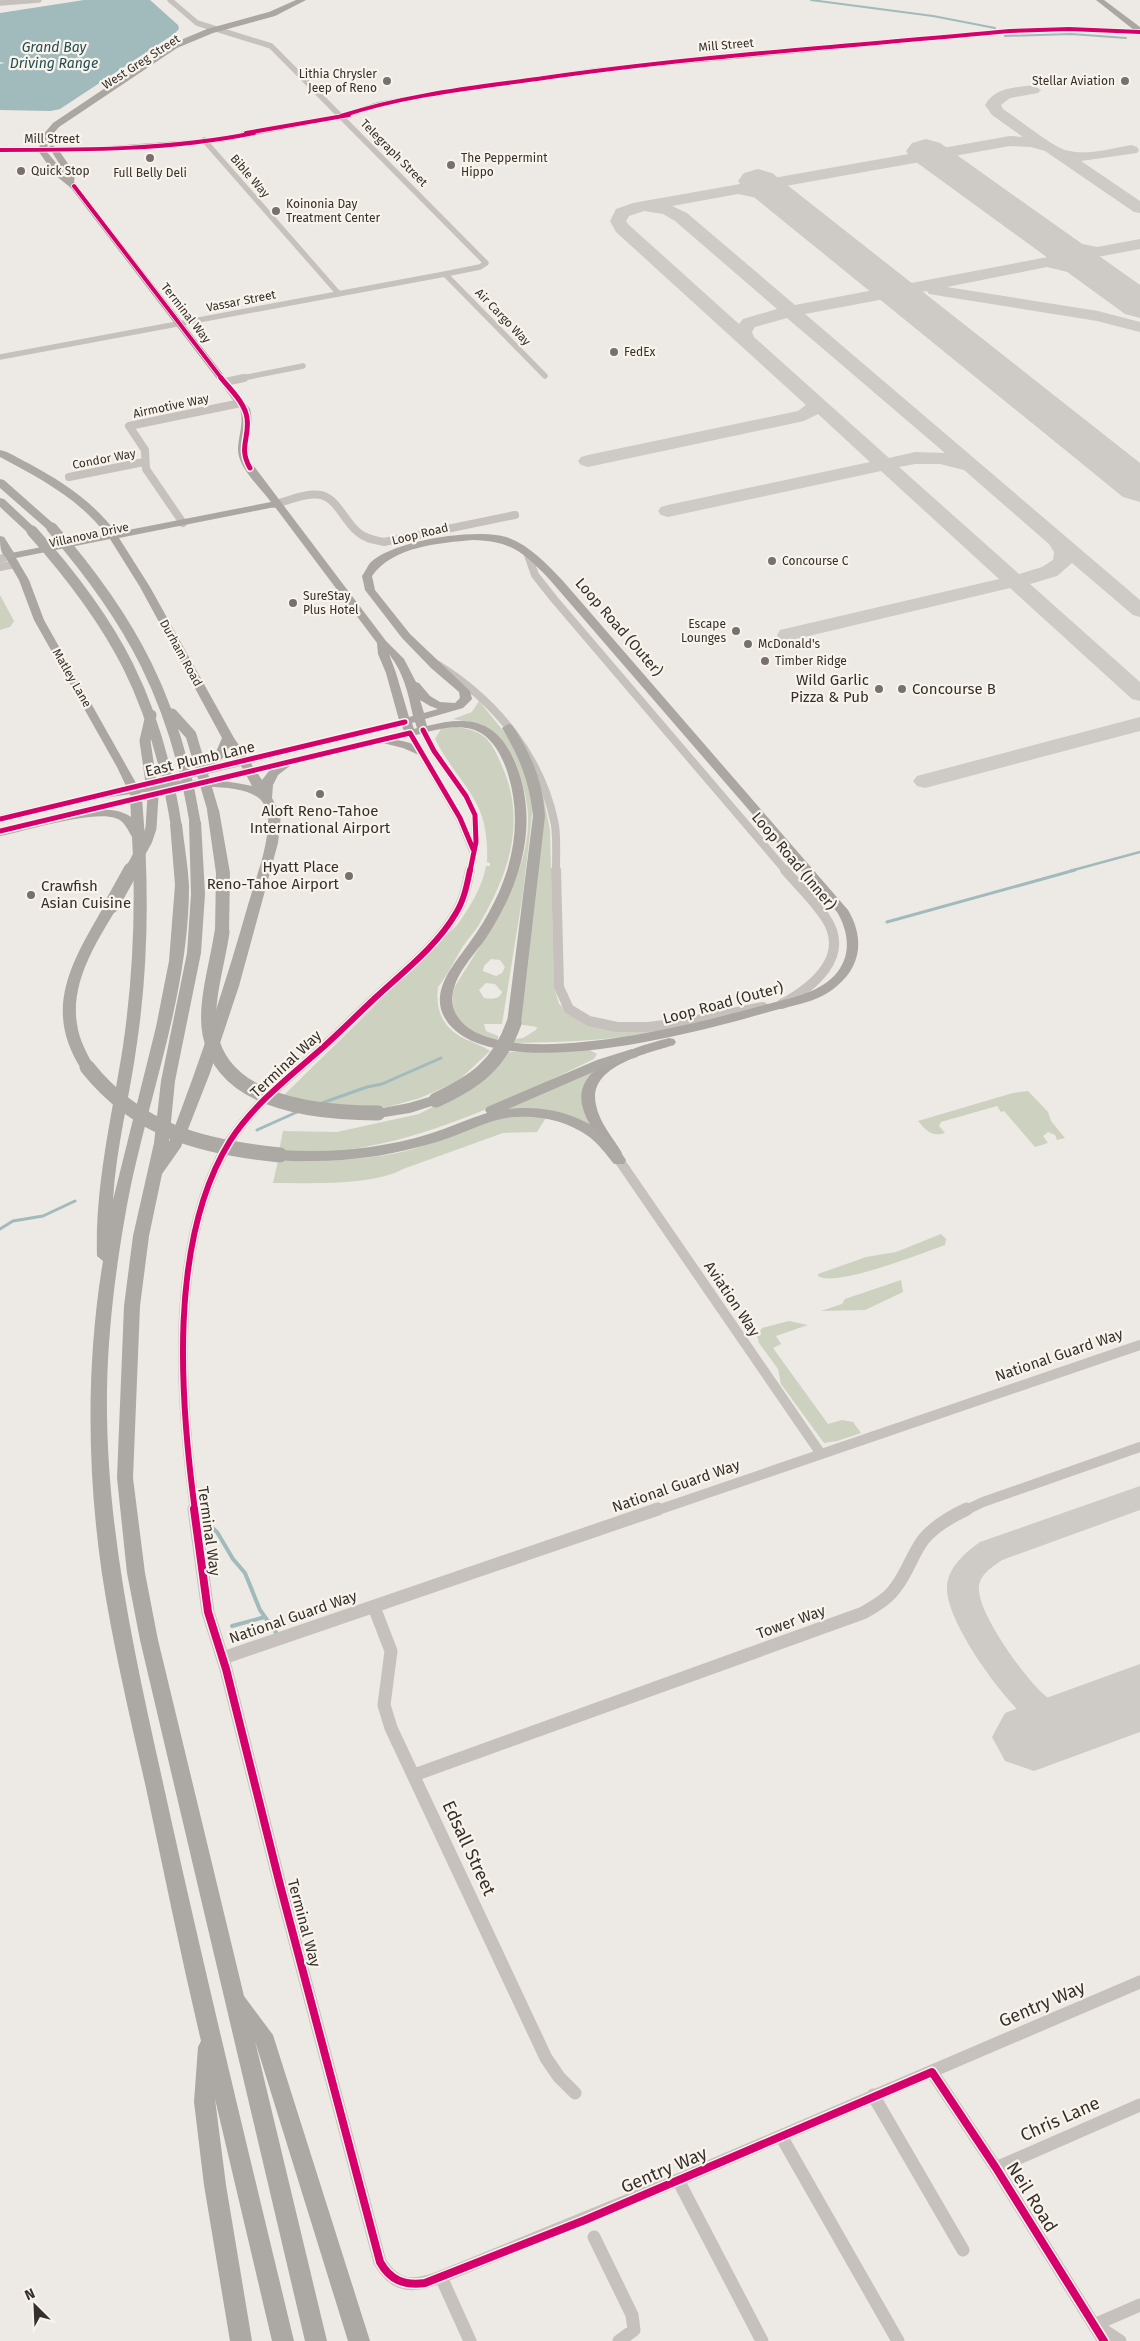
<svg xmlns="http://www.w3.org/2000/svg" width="1140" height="2341" font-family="'Fira Sans',sans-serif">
<rect width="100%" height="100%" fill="#ede9e4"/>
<path fill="#cdd1bf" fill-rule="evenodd" d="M 0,595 L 14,621 L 10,627 L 0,630 Z
M 479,701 L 509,738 L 527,774 L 533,807 L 523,893 L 502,1024 L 484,1024 L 486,1031 L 498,1036 L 498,1041 C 470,1034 447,1020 454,988 C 489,930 547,856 522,784 C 515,766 498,745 488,728 L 482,725 L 453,719 L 472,712 ZM 491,959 L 500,960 L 505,967 L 502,973 L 496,976 L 483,971 L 484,966 ZM 486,983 L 495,984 L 502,992 C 499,1000 491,999 484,998 L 479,990 Z
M 457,727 C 485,731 491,740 502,766 C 526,820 510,871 481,921 C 476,931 467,939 462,948 C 454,961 447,976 438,987 C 435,1011 443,1028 465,1039 C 474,1043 483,1046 490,1051 L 458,1081 L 420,1098 L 388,1107 L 353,1110 L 281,1098 L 457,925 C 470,907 482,888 486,866 L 490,866 L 490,863 L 487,862 C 490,798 461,789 435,739 L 441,729 Z
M 542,790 L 550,830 L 554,987 L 559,1004 L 583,1023 L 682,1024 C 626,1041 570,1042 511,1043 L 514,1039 L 523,1038 L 536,1030 L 537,1027 L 517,1024 Z
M 590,1050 L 597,1054 L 594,1059 C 519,1095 442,1134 359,1148 C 333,1152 306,1151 279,1151 L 283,1131 L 337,1132 L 419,1114 L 457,1094 L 507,1052 Z
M 595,1069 C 576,1094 578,1106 597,1130 L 584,1123 L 501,1111 Z
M 1028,1091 L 1048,1112 L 1051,1121 L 1065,1138 L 1057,1140 L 1055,1135 L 1048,1132 L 1043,1136 L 1048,1143 L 1035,1147 L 1004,1111 L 1001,1112 L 997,1106 L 941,1122 L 939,1126 L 945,1133 C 931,1137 927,1131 918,1121 L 1013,1093 Z
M 535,1116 L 546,1118 L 537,1132 L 503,1133 L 403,1169 C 373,1186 308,1183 273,1183 L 278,1161 C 324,1161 366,1161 410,1150 C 435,1143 458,1130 482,1123 C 500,1118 516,1117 535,1116 Z
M 941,1234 L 946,1239 L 945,1245 C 922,1253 835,1288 818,1276 L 818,1274 L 866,1257 L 896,1252 Z
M 901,1280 L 903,1292 L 865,1310 L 821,1311 L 842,1304 L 845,1299 Z
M 789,1321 L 808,1325 L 776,1336 L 781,1344 L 773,1348 L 828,1424 L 842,1420 L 853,1422 L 861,1433 L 837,1441 L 824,1443 L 781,1384 L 778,1369 L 759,1343 L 757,1336 L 762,1328 Z"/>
<path fill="#a1babc" d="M 84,0 L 150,0 L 178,25 L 179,29 L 174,34 L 60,109 L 51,111 L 0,110 L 0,64 L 5,63 L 0,62 L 0,13 Z"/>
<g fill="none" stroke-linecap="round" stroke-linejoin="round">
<path stroke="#a1babc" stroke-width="2" d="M 811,0 L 933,16 L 995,28
M 1005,36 L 1071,34 L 1126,38"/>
<path stroke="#a1babc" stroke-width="2.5" d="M 1070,871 L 1140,852"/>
<path stroke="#a1babc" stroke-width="3" d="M 887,922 L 1075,870
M 322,1103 L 367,1087 L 382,1084 L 441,1058
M 257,1130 L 297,1112
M 0,1229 L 13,1221 L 43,1216 L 75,1201"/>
<path stroke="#a1babc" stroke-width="4" d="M 199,1516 L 217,1532 L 233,1559 L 245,1573 L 260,1610 L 277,1634
M 232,1626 L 265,1617"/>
<path fill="#cecac5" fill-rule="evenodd" d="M 1033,85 L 1041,90 L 1038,93 L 1010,98 L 1001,105 L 1003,109 C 1018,119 1051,145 1065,150 C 1086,156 1110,149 1131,145 L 1137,147 L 1139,150 L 1137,153 L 1081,161 L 1140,201 L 1140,213 L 1134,212 L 1045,151 L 1031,147 L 1010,146 L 763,190 C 773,191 788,194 794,203 L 792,207 L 786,208 L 767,200 L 738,194 L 672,206 L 687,213 L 795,305 L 1074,252 C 1062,250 1041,246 1034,235 L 1036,231 L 1048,231 L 1068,241 L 1097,247 L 1140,239 L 1140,249 L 1071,262 L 1086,265 L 1111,276 L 1114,280 L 1111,284 L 1099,284 L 1076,274 L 1047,267 L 947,287 L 1098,311 L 1140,322 L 1140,332 L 1097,321 L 935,295 L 929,294 L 927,291 L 805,314 L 1140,600 L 1140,617 L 1133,615 L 1072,563 L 1057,576 L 1030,584 L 1140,682 L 1140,701 L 1132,699 L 1010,588 L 788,641 L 780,640 L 777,635 L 780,630 L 999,579 L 881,471 L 668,517 L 661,515 L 658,511 L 661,507 L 668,505 L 870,462 L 818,414 L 804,421 L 588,467 L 581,465 L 578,461 L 581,457 L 588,455 L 798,411 L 806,405 L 616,232 L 610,221 L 616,209 L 633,203 L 1010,136 L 1023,137 L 992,115 L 985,105 C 995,87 1015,88 1033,85 ZM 644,211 L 663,214 L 675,221 L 777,309 L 743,319 L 739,324 L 629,225 L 626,221 L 629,216 ZM 787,318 L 945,453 L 915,452 L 889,458 L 754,337 L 752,332 L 755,327 ZM 915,464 L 940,464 L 964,470 L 1049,544 L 1054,552 L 1053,560 L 1042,567 L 1019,574 L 899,467 Z
M 1140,717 L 1140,731 L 925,788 L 917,786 L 913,781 L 917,776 Z
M 1140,1486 L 1140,1510 L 1002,1560 C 994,1566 981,1573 979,1585 C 975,1609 1021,1672 1039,1690 C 1052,1703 1070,1711 1078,1727 L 1073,1737 C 1068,1738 1063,1741 1058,1740 C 1022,1731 944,1623 947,1587 C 948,1567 965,1553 980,1542 Z"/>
<path fill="#cecac5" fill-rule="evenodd" d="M 926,139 L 940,143 L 1140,285 L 1140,318 L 1125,314 L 912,159 L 906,151 L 912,143 Z
M 758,169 L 772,173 L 1140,463 L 1140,502 L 1123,497 L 744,189 L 738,181 L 744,173 Z
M 1140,1664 L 1140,1732 L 1034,1771 L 1005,1761 L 992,1737 L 1005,1713 Z"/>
<path stroke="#c6c1bc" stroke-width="5.5" d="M 0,3 L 39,0
M 204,140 L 339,294
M 445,274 L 545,376
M 0,357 L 445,274 L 480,267 L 486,263 L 271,46 L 197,23 L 170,0
M 238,379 L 303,366"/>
<path stroke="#c6c1bc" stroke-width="8" d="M 225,382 L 244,378
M 69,477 L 144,462
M 275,504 C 288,501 307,492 321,495 C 338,499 345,523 359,533 C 366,539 375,540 384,542 L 515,515
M 183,523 L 146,469 L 145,450 L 129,426 L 241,403
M 528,555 L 535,575 L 554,599 L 786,871
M 0,559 L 10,556
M 0,567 L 15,564
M 438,665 C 496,701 542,757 555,825 C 557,840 556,856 556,871
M 423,730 L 434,751 L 466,796 L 475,815 L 476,842 L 470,871
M 410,733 L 460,819 L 473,851"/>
<path stroke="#c6c1bc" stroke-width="10" d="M 556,870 L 559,987 L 569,1009 L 589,1021 L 617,1027 L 648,1027 L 681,1023 L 763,1007
M 782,1004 C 813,987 852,956 825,917 C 814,900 798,885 785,870
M 619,1160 L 821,1454
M 195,1511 C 180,1399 168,1241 230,1141 C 253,1105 289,1077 320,1050 C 339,1033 357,1015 375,998 C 403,972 437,946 456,913 C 464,900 467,885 470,870
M 655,1511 L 1140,1345
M 964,1511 L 983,1502 L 1140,1447"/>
<path stroke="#c6c1bc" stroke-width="13" d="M 194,1509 L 208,1612 L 226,1669 L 280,1885 L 380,2262 C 396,2289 414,2287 441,2277 L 678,2180 L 1140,1982
M 374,1607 L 391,1651 L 384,1705 L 391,1728 L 546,2058 L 559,2077 L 575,2093
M 223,1658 L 658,1509
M 414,1775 L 863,1613 C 875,1606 888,1599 896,1587 C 907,1573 912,1555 923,1540 C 934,1526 950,1517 967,1509
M 932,2072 L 996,2168 L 1104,2341
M 873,2095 L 963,2250
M 781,2136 L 898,2341
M 996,2168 L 1140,2105
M 678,2180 L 762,2341
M 594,2237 L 632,2315 L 634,2330 L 619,2341
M 441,2277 L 470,2341
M 1094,2325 L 1140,2305
M 1097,2326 L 1120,2341"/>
<path fill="#aba6a1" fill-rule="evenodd" d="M 296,0 L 306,0 L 275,16 L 213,33 L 177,48 L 59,127 L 50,137 L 47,148 L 52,145 L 56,148 L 85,148 L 220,138 L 240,133 L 244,131 L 275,128 L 338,115 L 378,102 L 437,91 L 596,68 L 1010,29 L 1069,27 L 1134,30 L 1096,0 L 1104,0 L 1140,27 L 1140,34 L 1069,31 L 1010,33 L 596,72 L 437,95 L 380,106 L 348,117 L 220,142 L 60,152 L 75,174 L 74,182 L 250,409 C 255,427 245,443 250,461 L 386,641 L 404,659 L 416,682 L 419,683 L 430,696 L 440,702 L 455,703 L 460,698 L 459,692 L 431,668 L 402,638 L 365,590 L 362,576 C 365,572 367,567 370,563 C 393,540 480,527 509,538 C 530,546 548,565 563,581 L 848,910 C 864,937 862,965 837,986 C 818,1003 789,1006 765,1013 C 692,1034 544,1072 472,1041 C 455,1033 438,1018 440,997 C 442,976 459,958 470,942 C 507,891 528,830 506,768 C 484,709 445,728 397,740 C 407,742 417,744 425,752 L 419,755 L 403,748 L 383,743 L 71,818 L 67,816 L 65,814 L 67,812 L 131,796 L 128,792 L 0,823 L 0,815 L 126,786 L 117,767 L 34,620 L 19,580 L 5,556 L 6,554 L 271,502 C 260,487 237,467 238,448 C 239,434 244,423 240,409 L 71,188 L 55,175 L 39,152 L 0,152 L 0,148 L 39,148 L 42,136 L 53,123 L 171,44 L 207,29 L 269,12 ZM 47,152 L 52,152 L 67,176 ZM 275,507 L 377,643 L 378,654 L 386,673 L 399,720 L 247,757 L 234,738 L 150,587 L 119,538 ZM 110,539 L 140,587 L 222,738 L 216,752 L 201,765 L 200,768 L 136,783 L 44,620 L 29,580 L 16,558 ZM 473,540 C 512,541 524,553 550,580 L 837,912 C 849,932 852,956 835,975 C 815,996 784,999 757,1007 C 692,1025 538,1063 477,1033 C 461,1025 449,1011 453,992 C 457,972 474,955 486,938 C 523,882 542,816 511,754 C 492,717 463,717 427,726 L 425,719 L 463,708 L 472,699 L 470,691 L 410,634 L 375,590 L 372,576 C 393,546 440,543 473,540 ZM 389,654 C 404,673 408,693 413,716 L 409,717 L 396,673 ZM 420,700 L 430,706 L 438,709 L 424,713 ZM 415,722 L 417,728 L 414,729 L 412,723 ZM 402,726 L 404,731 L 253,767 L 251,763 ZM 229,748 L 237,760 L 215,765 L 225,756 ZM 241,766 L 243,769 L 141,794 L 139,790 Z
M 669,1038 L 674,1039 L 676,1042 L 674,1045 C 646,1054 587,1066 596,1105 C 599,1122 613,1138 622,1153 L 615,1158 L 610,1156 C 601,1141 586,1123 582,1105 C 574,1063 639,1046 669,1038 Z"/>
<path fill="#aca8a3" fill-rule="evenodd" d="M 0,450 C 10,452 19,459 28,463 C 63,482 94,502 118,535 L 116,537 L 108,537 C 80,499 41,479 0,457 Z
M 0,479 L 4,480 L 56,526 L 56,530 L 48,530 L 0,488 Z
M 0,498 L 4,499 L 36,529 L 36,533 L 28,533 L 0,507 Z
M 0,536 L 4,537 L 16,556 L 14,558 L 10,559 C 0,557 0,545 0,536 Z
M 508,724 L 512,725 C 531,753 543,782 545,816 L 521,1023 L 514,1027 L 507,1023 L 533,816 C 530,783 519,756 502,728 Z
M 289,758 L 295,762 L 278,775 L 273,785 L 272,798 L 281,815 L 278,843 L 239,986 L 210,1073 L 181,1147 L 162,1174 L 149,1236 L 140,1306 L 133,1478 L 145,1573 L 158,1640 L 244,1996 L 273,2035 L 370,2341 L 348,2341 L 255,2041 L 327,2341 L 305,2341 L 140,1640 L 127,1573 L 117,1478 L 124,1306 L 133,1236 L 154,1143 L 161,1081 L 187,953 L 191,894 L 189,822 L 195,818 L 201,822 L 205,894 L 201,953 L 175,1081 L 169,1142 C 199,1064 225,986 248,905 C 256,877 269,846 268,817 C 268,812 264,803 261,800 C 235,775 139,793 105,798 L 99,794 L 105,790 C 154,783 204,774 252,786 L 244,771 L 246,768 L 254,768 L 262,780 L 273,766 Z
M 136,794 L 142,798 C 149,880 149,962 137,1043 C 130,1096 116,1147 113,1200 L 156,1027 L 169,961 L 175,885 L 170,824 L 176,820 L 182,824 C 184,844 188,865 189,886 C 189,995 147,1099 127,1205 C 116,1266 108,1328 107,1391 C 105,1537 140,1678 171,1819 C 210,1994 252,2167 294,2341 L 272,2341 L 215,2099 L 226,2185 L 252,2341 L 230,2341 L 204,2185 L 194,2102 L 198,2047 L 201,2041 C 181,1957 164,1872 146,1788 C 130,1717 113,1646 102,1574 C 87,1471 86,1363 103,1261 L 97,1256 C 95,1184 112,1116 123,1046 C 133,977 136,907 132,837 C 127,829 125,821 115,818 C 93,810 25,831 0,836 L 0,828 C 31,821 104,797 131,817 L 130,798 Z
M 213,806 L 219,810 L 230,873 L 229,932 L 222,936 L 215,932 L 216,873 L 207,810 Z
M 111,902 L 118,906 C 97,941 70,982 77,1024 C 79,1040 87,1053 94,1067 L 87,1072 L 82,1070 C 42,1009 72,962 104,906 Z
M 632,1049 L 639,1054 L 637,1057 L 607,1066 L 508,1109 C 554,1104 601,1119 626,1160 L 624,1164 L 614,1164 C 606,1154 598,1143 588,1136 C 562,1117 524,1112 493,1121 C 475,1127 458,1135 440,1141 C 398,1154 356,1161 313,1161 C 300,1161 287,1162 275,1159 L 273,1155 L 275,1151 L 280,1150 C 331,1153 380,1149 429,1134 C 449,1128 467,1119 487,1113 L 485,1110 L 487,1107 L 597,1060 Z
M 436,1095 L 441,1097 L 443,1100 L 441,1103 L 410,1113 L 378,1118 L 373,1116 L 371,1113 L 373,1110 L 409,1103 Z"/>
<path stroke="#aca8a3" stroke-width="11" d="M 52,528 C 132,620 175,701 195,822
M 32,531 C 116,625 156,699 176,824
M 172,714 L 191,735 L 213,810
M 130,871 L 147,840 L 151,828 L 153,796 L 145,741 L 151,715"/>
<path stroke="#aca8a3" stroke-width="15" d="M 111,906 L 131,870
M 222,932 C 218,962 204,1004 210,1034 C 224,1105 319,1113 378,1113
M 87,1067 C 138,1131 201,1147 280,1155
M 436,1100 C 475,1082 499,1065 514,1023"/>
<defs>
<path id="cycleway-far3" d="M 341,116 C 405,95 471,88 537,79 C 694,56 852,46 1010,31 L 1069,29 L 1140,32
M 246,133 L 349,115
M 0,150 C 84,150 171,150 254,133
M 74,186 L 222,379"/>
<path id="cycleway-far2" d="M 221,378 C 230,389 245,403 247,418 C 250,438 238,447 250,468
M 423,730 L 434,751 L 466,796 L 475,815 L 476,842 L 470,871
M 0,819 L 405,722
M 0,831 L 410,733 L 460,818 L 473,849"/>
<path id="cycleway-far1" d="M 195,1511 C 180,1399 168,1241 230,1141 C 253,1105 289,1077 320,1050 C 339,1033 357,1015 375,998 C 403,972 437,946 456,913 C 464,900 467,885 470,870"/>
<path id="cycleway" d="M 194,1509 L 208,1612 L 226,1669 L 280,1885 L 380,2262 C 390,2280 404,2286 425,2283 L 585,2220 L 932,2072 L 996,2168 L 1104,2341"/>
</defs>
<use href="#cycleway-far3" stroke="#f8f4ec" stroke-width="5.5"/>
<use href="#cycleway-far2" stroke="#f8f4ec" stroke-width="8"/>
<use href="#cycleway-far1" stroke="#f8f4ec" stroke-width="9"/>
<use href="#cycleway" stroke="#f8f4ec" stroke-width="11"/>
<use href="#cycleway-far3" stroke="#d6006c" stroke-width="4"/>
<use href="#cycleway-far2" stroke="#d6006c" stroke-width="5"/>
<use href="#cycleway-far1" stroke="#d6006c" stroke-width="6"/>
<use href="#cycleway" stroke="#d6006c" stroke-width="8"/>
</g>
<g fill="#77706c" stroke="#f8f4ec" stroke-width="2">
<circle cx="387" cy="81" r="5"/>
<circle cx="1125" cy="81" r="5"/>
<circle cx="150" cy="158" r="5"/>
<circle cx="451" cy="165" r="5"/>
<circle cx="21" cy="171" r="5"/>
<circle cx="276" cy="211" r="5"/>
<circle cx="614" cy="352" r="5"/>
<circle cx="772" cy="561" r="5"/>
<circle cx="293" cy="603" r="5"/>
<circle cx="736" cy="631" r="5"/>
<circle cx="748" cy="644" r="5"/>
<circle cx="765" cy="661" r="5"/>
<circle cx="879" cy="689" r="5"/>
<circle cx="902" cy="689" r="5"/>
<circle cx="320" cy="794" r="5"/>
<circle cx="349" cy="876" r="5"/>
<circle cx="31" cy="895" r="5"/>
</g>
<g text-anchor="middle" stroke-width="4.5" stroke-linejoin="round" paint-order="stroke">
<g font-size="12" fill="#372f2b" stroke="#f8f4ec">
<text transform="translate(726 45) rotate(-5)" y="4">Mill Street</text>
<text transform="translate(141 62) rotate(-33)" y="4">West Greg Street</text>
<text x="52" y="143">Mill Street</text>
<text transform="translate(394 153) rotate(45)" y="4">Telegraph Street</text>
<text transform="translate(250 176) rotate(49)" y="4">Bible Way</text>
<text transform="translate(241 301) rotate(-11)" y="4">Vassar Street</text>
<text transform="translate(186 313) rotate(52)" y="4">Terminal Way</text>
<text transform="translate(503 317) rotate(46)" y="4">Air Cargo Way</text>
<text transform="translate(171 406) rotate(-12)" y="4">Airmotive Way</text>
<text transform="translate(104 459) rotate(-11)" y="4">Condor Way</text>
<text transform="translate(420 534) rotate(-14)" y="4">Loop Road</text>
<text transform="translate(89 535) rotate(-12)" y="4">Villanova Drive</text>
<text transform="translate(181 653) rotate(61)" y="4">Durham Road</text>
<text transform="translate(72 678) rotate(60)" y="4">Matley Lane</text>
</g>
<g font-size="12" fill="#372f2b" stroke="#f8f4ec" text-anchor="start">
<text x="377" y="78" text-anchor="end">Lithia Chrysler<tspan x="377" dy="14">Jeep of Reno</tspan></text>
<text x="1115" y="85" text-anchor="end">Stellar Aviation</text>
<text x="461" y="162">The Peppermint<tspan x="461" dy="14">Hippo</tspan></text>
<text x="31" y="175">Quick Stop</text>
<text x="150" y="177" text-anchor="middle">Full Belly Deli</text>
<text x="286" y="208">Koinonia Day<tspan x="286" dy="14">Treatment Center</tspan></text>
<text x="624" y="356">FedEx</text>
<text x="782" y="565">Concourse C</text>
<text x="303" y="600">SureStay<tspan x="303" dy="14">Plus Hotel</tspan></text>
<text x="726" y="628" text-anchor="end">Escape<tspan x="726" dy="14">Lounges</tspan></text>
<text x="758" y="648">McDonald's</text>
<text x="775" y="665">Timber Ridge</text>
</g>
<g font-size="14" font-style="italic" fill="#244d54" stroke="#f8f4ec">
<text x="54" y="52">Grand Bay<tspan x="54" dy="16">Driving Range</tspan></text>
</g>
<g font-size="15" fill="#372f2b" stroke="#f8f4ec">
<text transform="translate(619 627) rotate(49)" y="5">Loop Road (Outer)</text>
<text transform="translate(200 759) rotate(-13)" y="5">East Plumb Lane</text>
<text transform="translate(794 861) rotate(50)" y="5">Loop Road (Inner)</text>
<text transform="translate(723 1003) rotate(-15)" y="5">Loop Road (Outer)</text>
<text transform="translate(286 1064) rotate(-43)" y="5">Terminal Way</text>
<text transform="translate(732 1299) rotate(56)" y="5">Aviation Way</text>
<text transform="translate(1059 1355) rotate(-19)" y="5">National Guard Way</text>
<text transform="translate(676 1486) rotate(-19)" y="5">National Guard Way</text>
<text transform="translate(209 1531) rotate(82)" y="5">Terminal Way</text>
<text transform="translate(293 1617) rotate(-19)" y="5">National Guard Way</text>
<text transform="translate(791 1622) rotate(-20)" y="5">Tower Way</text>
<text transform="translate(304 1923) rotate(75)" y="5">Terminal Way</text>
</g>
<g font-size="15" fill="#372f2b" stroke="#f8f4ec" text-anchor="end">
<text x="869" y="685">Wild Garlic<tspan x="869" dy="17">Pizza &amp; Pub</tspan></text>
<text x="912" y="694" text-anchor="start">Concourse B</text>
<text x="320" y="816" text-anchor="middle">Aloft Reno-Tahoe<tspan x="320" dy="17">International Airport</tspan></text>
<text x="339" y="872">Hyatt Place<tspan x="339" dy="17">Reno-Tahoe Airport</tspan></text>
<text x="41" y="891" text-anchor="start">Crawfish<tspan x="41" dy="17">Asian Cuisine</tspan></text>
</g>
<g font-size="18" fill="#372f2b" stroke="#f8f4ec">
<text transform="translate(469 1848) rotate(65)" y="6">Edsall Street</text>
<text transform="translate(1042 2004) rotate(-23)" y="6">Gentry Way</text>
<text transform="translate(1060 2119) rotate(-24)" y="6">Chris Lane</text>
<text transform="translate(664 2170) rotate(-23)" y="6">Gentry Way</text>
<text transform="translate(1032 2197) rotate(58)" y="6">Neil Road</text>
</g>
</g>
<g transform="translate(35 2306) rotate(336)" stroke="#f8f4ec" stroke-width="4" paint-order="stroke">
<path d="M0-4L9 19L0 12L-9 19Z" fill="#372f2b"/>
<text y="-8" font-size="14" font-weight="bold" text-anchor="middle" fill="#372f2b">N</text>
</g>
</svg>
